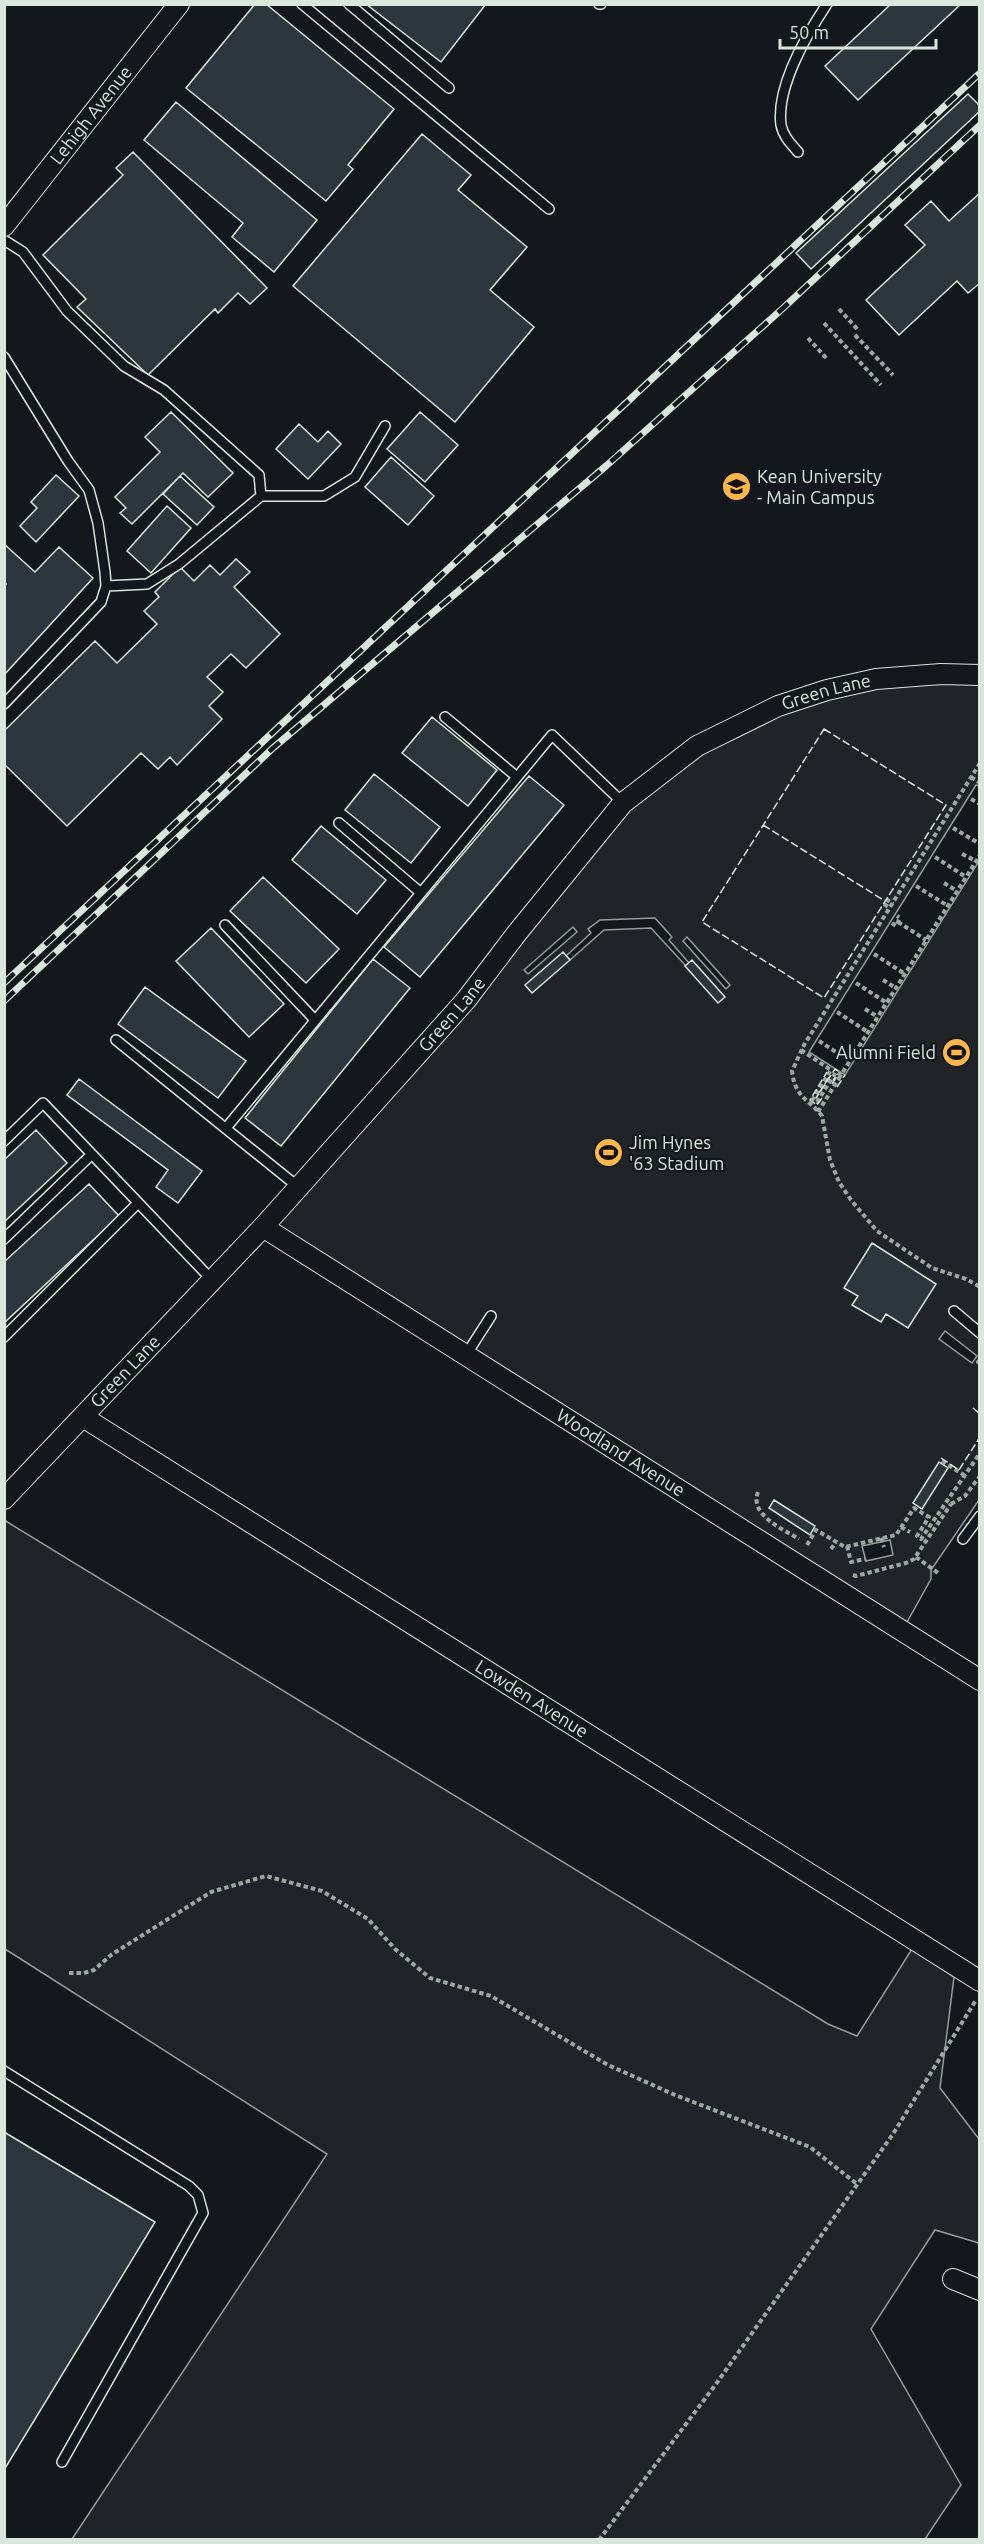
<svg xmlns="http://www.w3.org/2000/svg" width="984" height="2544" font-family="Ubuntu,sans-serif">
<rect width="100%" height="100%" fill="#14181c"/>
<path fill="#202428" stroke="#939e99" stroke-width="1.5" fill-rule="evenodd" d="M 979,675 L 979,786 L 976,785 L 809,1052 L 845,1075 L 979,861 L 979,1500 L 931,1570 L 931,1579 L 902,1631 L 263,1227 L 653,778 L 827,690 ZM 655,918 L 672,937 L 669,940 L 689,963 L 686,966 L 651,928 L 604,930 L 570,960 L 566,956 L 591,933 L 588,929 L 600,920 ZM 573,927 L 577,932 L 528,974 L 524,970 ZM 687,937 L 730,985 L 726,989 L 683,941 ZM 945,1331 L 977,1356 L 972,1363 L 939,1339 ZM 890,1540 L 893,1555 L 866,1561 L 862,1546 Z
M 4,1520 L 828,2024 L 857,2036 L 912,1949 L 954,1977 L 940,2088 L 979,2139 L 979,2243 L 935,2230 L 871,2329 L 961,2485 L 925,2539 L 72,2539 L 327,2154 L 5,1949 Z"/>
<path fill="#2c363c" stroke="#d8e6dc" stroke-width="1.5" d="M 255,4 L 266,4 L 394,109 L 348,165 L 353,169 L 326,201 L 186,88 Z
M 366,4 L 486,4 L 441,62 Z
M 891,4 L 961,4 L 858,100 L 825,66 Z
M 968,94 L 980,106 L 980,111 L 811,269 L 796,253 Z
M 176,102 L 317,220 L 274,272 L 232,237 L 243,223 L 144,140 Z
M 422,134 L 471,175 L 458,190 L 527,247 L 490,290 L 534,327 L 455,422 L 293,286 Z
M 133,152 L 267,288 L 250,304 L 238,293 L 218,313 L 215,309 L 148,375 L 77,307 L 86,299 L 43,255 L 123,175 L 116,168 Z
M 980,193 L 980,283 L 968,293 L 957,281 L 899,335 L 866,300 L 925,245 L 905,225 L 931,201 L 949,221 Z
M 171,412 L 233,473 L 208,497 L 183,473 L 132,524 L 120,513 L 126,508 L 115,497 L 160,452 L 145,437 Z
M 420,412 L 458,445 L 425,482 L 387,449 Z
M 299,424 L 318,442 L 328,431 L 341,444 L 308,479 L 276,449 Z
M 391,457 L 434,496 L 408,525 L 365,487 Z
M 56,475 L 79,496 L 36,542 L 20,526 L 37,508 L 31,502 Z
M 180,476 L 214,507 L 197,525 L 163,494 Z
M 167,506 L 191,528 L 151,573 L 127,551 Z
M 4,544 L 35,572 L 59,547 L 93,578 L 4,675 L 4,586 L 6,584 L 4,582 Z
M 236,559 L 250,572 L 234,587 L 280,634 L 246,668 L 231,654 L 207,677 L 223,692 L 209,706 L 222,719 L 177,765 L 170,757 L 158,769 L 141,753 L 67,826 L 4,764 L 4,731 L 95,641 L 117,663 L 157,624 L 144,611 L 159,597 L 155,592 L 180,567 L 194,581 L 210,565 L 220,575 Z
M 432,717 L 497,770 L 468,806 L 402,753 Z
M 374,774 L 440,827 L 411,863 L 345,810 Z
M 529,776 L 564,805 L 420,977 L 384,947 Z
M 321,826 L 386,880 L 357,914 L 292,860 Z
M 263,877 L 339,949 L 306,983 L 230,911 Z
M 211,928 L 284,1004 L 249,1037 L 176,961 Z
M 563,952 L 570,960 L 532,993 L 525,985 Z
M 373,959 L 410,988 L 281,1146 L 245,1118 Z
M 692,960 L 725,997 L 718,1003 L 685,966 Z
M 145,987 L 246,1061 L 218,1098 L 118,1024 Z
M 79,1079 L 202,1171 L 178,1203 L 156,1187 L 168,1170 L 67,1095 Z
M 36,1130 L 67,1163 L 4,1222 L 4,1160 Z
M 89,1184 L 119,1216 L 4,1323 L 4,1262 Z
M 872,1243 L 936,1284 L 908,1328 L 886,1314 L 881,1322 L 852,1305 L 858,1296 L 844,1288 Z
M 939,1462 L 948,1468 L 922,1509 L 913,1503 Z
M 774,1500 L 815,1526 L 810,1535 L 769,1508 Z
M 4,2132 L 155,2222 L 4,2470 Z"/>
<g fill="none" stroke-linecap="round" stroke-linejoin="round">
<defs>
<path id="lane" d="M 302,4 L 549,209
M 349,4 L 449,88
M 599,4 L 601,4
M 798,152 C 791,144 783,136 781,125 C 776,87 807,34 827,4
M 4,240 L 23,252 L 67,311 L 124,366 L 164,390 L 259,475 L 261,496 L 179,564 L 147,584 L 106,586
M 4,357 L 68,461 L 89,490 L 98,523 L 105,572 L 106,586 L 101,602 L 4,704
M 261,496 L 324,496 L 355,477 L 385,426
M 445,717 L 517,777
M 339,823 L 421,893
M 225,925 L 315,1020
M 116,1040 L 297,1186
M 226,1128 L 552,735 L 623,803
M 4,1141 L 43,1103 L 212,1280
M 4,1239 L 91,1155
M 954,1311 L 980,1333
M 4,1337 L 138,1203
M 466,1355 L 491,1316
M 963,1539 L 980,1516
M 4,2071 L 189,2186 L 198,2195 L 203,2213 L 62,2462"/>
<g id="street">
<path id="s1" d="M 4,226 L 179,4"/>
<path id="s2" d="M 263,1227 L 980,1680"/>
<path id="s3" d="M 83,1417 L 980,1981"/>
<path id="s4" d="M 4,1499 L 263,1227 L 466,1000 L 517,933 L 623,803 L 697,746 L 778,706 L 827,690 L 876,679 L 941,674 L 980,675"/>
<path d="M 953,2279 L 980,2290"/>
</g>
</defs>
<use href="#lane" stroke="#d8e6dc" stroke-width="12"/>
<use href="#street" stroke="#d8e6dc" stroke-width="22"/>
<path stroke="#9da8a2" stroke-width="4" stroke-dasharray="4.5 3" stroke-linecap="butt" d="M 839,309 L 859,331
M 824,323 L 881,385
M 855,335 L 893,375
M 808,338 L 828,360
M 980,763 L 804,1045 L 792,1071 C 795,1098 809,1099 822,1116 L 830,1160 L 839,1182 L 851,1200 L 877,1231 L 932,1268 L 966,1279 L 980,1287
M 971,777 L 980,783
M 971,799 L 980,804
M 953,828 L 980,844
M 962,854 L 976,861
M 935,857 L 966,877
M 944,883 L 957,891
M 916,886 L 948,906
M 886,899 L 893,904
M 884,904 L 890,908
M 898,922 L 926,940
M 892,923 L 896,926 L 900,918 L 897,916
M 874,954 L 905,974
M 883,980 L 896,988
M 856,983 L 887,1003
M 865,1009 L 878,1017
M 837,1012 L 868,1032
M 819,1041 L 850,1061
M 801,1050 L 831,1070 L 813,1099 L 817,1102 L 836,1072 L 841,1075 L 980,855
M 818,1112 L 841,1075
M 980,1360 L 978,1362 L 980,1363
M 942,1461 L 964,1475
M 758,1492 C 749,1515 783,1529 799,1539
M 951,1504 L 965,1496 L 980,1476
M 901,1527 L 910,1532
M 881,1538 L 884,1547
M 807,1545 L 816,1530 L 845,1547 L 896,1535 L 914,1508 L 929,1517 L 917,1536 L 921,1539 L 980,1453
M 847,1546 L 851,1562 L 865,1559
M 831,1549 L 836,1542
M 916,1557 L 938,1573
M 853,1575 L 856,1576 L 906,1563 L 914,1559 L 951,1504
M 69,1973 L 84,1973 L 94,1970 L 111,1955 L 211,1892 L 266,1876 L 322,1891 L 368,1919 L 395,1949 L 430,1978 L 491,1996 L 608,2065 L 675,2095 L 810,2147 L 857,2184
M 599,2540 L 716,2384 L 893,2134 L 976,2000"/>
<use href="#lane" stroke="#14181c" stroke-width="9"/>
<use href="#street" stroke="#14181c" stroke-width="20"/>
<defs>
<path id="rail" d="M 4,983 L 980,73
M 4,1001 L 273,748 L 606,466 L 781,310 L 980,125"/>
</defs>
<use href="#rail" stroke="#d8e6dc" stroke-width="7"/>
<use href="#rail" stroke="#14181c" stroke-width="4.5" stroke-dasharray="14" stroke-linecap="butt"/>
<path stroke="#d8e6dc" stroke-width="1.5" stroke-dasharray="8 3" stroke-linecap="butt" d="M 824,729 L 946,805 L 824,998 L 702,922 Z
M 763,825 L 885,901
M 829,1077 L 816,1098 L 835,1069 L 839,1072
M 832,1084 L 837,1076 L 833,1080
M 837,1087 L 845,1075
M 822,1098 L 817,1105 L 810,1100 L 827,1072
M 973,1408 L 980,1414
M 941,1458 L 959,1470 L 980,1437"/>
</g>
<defs>
<symbol id="university-disc" viewBox="-11 -11 22 22"><circle r="9.5" fill="#ffb74d" stroke="#14181c"/><path d="M0-5L7-2L0 1L-7-2ZM-4 1L0 2.5L4 1V4Q0 6-4 4Z" fill="#111"/></symbol>
<symbol id="stadium-disc" viewBox="-11 -11 22 22"><circle r="9.5" fill="#ffb74d" stroke="#14181c"/><path d="M0-5a6.5 5 0 1 0 0 10a6.5 5 0 1 0 0-10ZM-3.5-1.8h7v3.6h-7Z" fill="#111"/></symbol>
</defs>
<g fill-rule="evenodd">
<use href="#university-disc" x="720" y="470" width="33" height="33"/>
<use href="#stadium-disc" x="940" y="1036" width="33" height="33"/>
<use href="#stadium-disc" x="592" y="1136" width="33" height="33"/>
</g>
<g text-anchor="middle" stroke-width="4.5" stroke-linejoin="round" paint-order="stroke">
<g font-size="18" fill="#d8e6dc" stroke="#14181c">
<text dy="6" stroke="none"><textPath href="#s1" startOffset="141">Lehigh Avenue</textPath></text>
<text dy="6" stroke="none"><textPath href="#s4" startOffset="1166">Green Lane</textPath></text>
<text dy="6" stroke="none"><textPath href="#s4" startOffset="660">Green Lane</textPath></text>
<text dy="6" stroke="none"><textPath href="#s4" startOffset="176">Green Lane</textPath></text>
<text dy="6" stroke="none"><textPath href="#s2" startOffset="423">Woodland Avenue</textPath></text>
<text dy="6" stroke="none"><textPath href="#s3" startOffset="530">Lowden Avenue</textPath></text>
</g>
<g font-size="18" fill="#d8e6dc" stroke="#14181c" text-anchor="start">
<text x="757" y="483">Kean University<tspan x="757" dy="21">- Main Campus</tspan></text>
<text x="936" y="1059" text-anchor="end">Alumni Field</text>
<text x="629" y="1149">Jim Hynes<tspan x="629" dy="21">'63 Stadium</tspan></text>
</g>
</g>
<rect width="984" height="2544" fill="none" stroke="#d8e6dc" stroke-width="12"/>
<path d="M780 39v9h156v-9" fill="none" stroke="#d8e6dc" stroke-width="3"/>
<text x="789" y="39" font-size="18" fill="#d8e6dc" stroke="#14181c" stroke-width="4.5" paint-order="stroke">50 m</text>
</svg>
